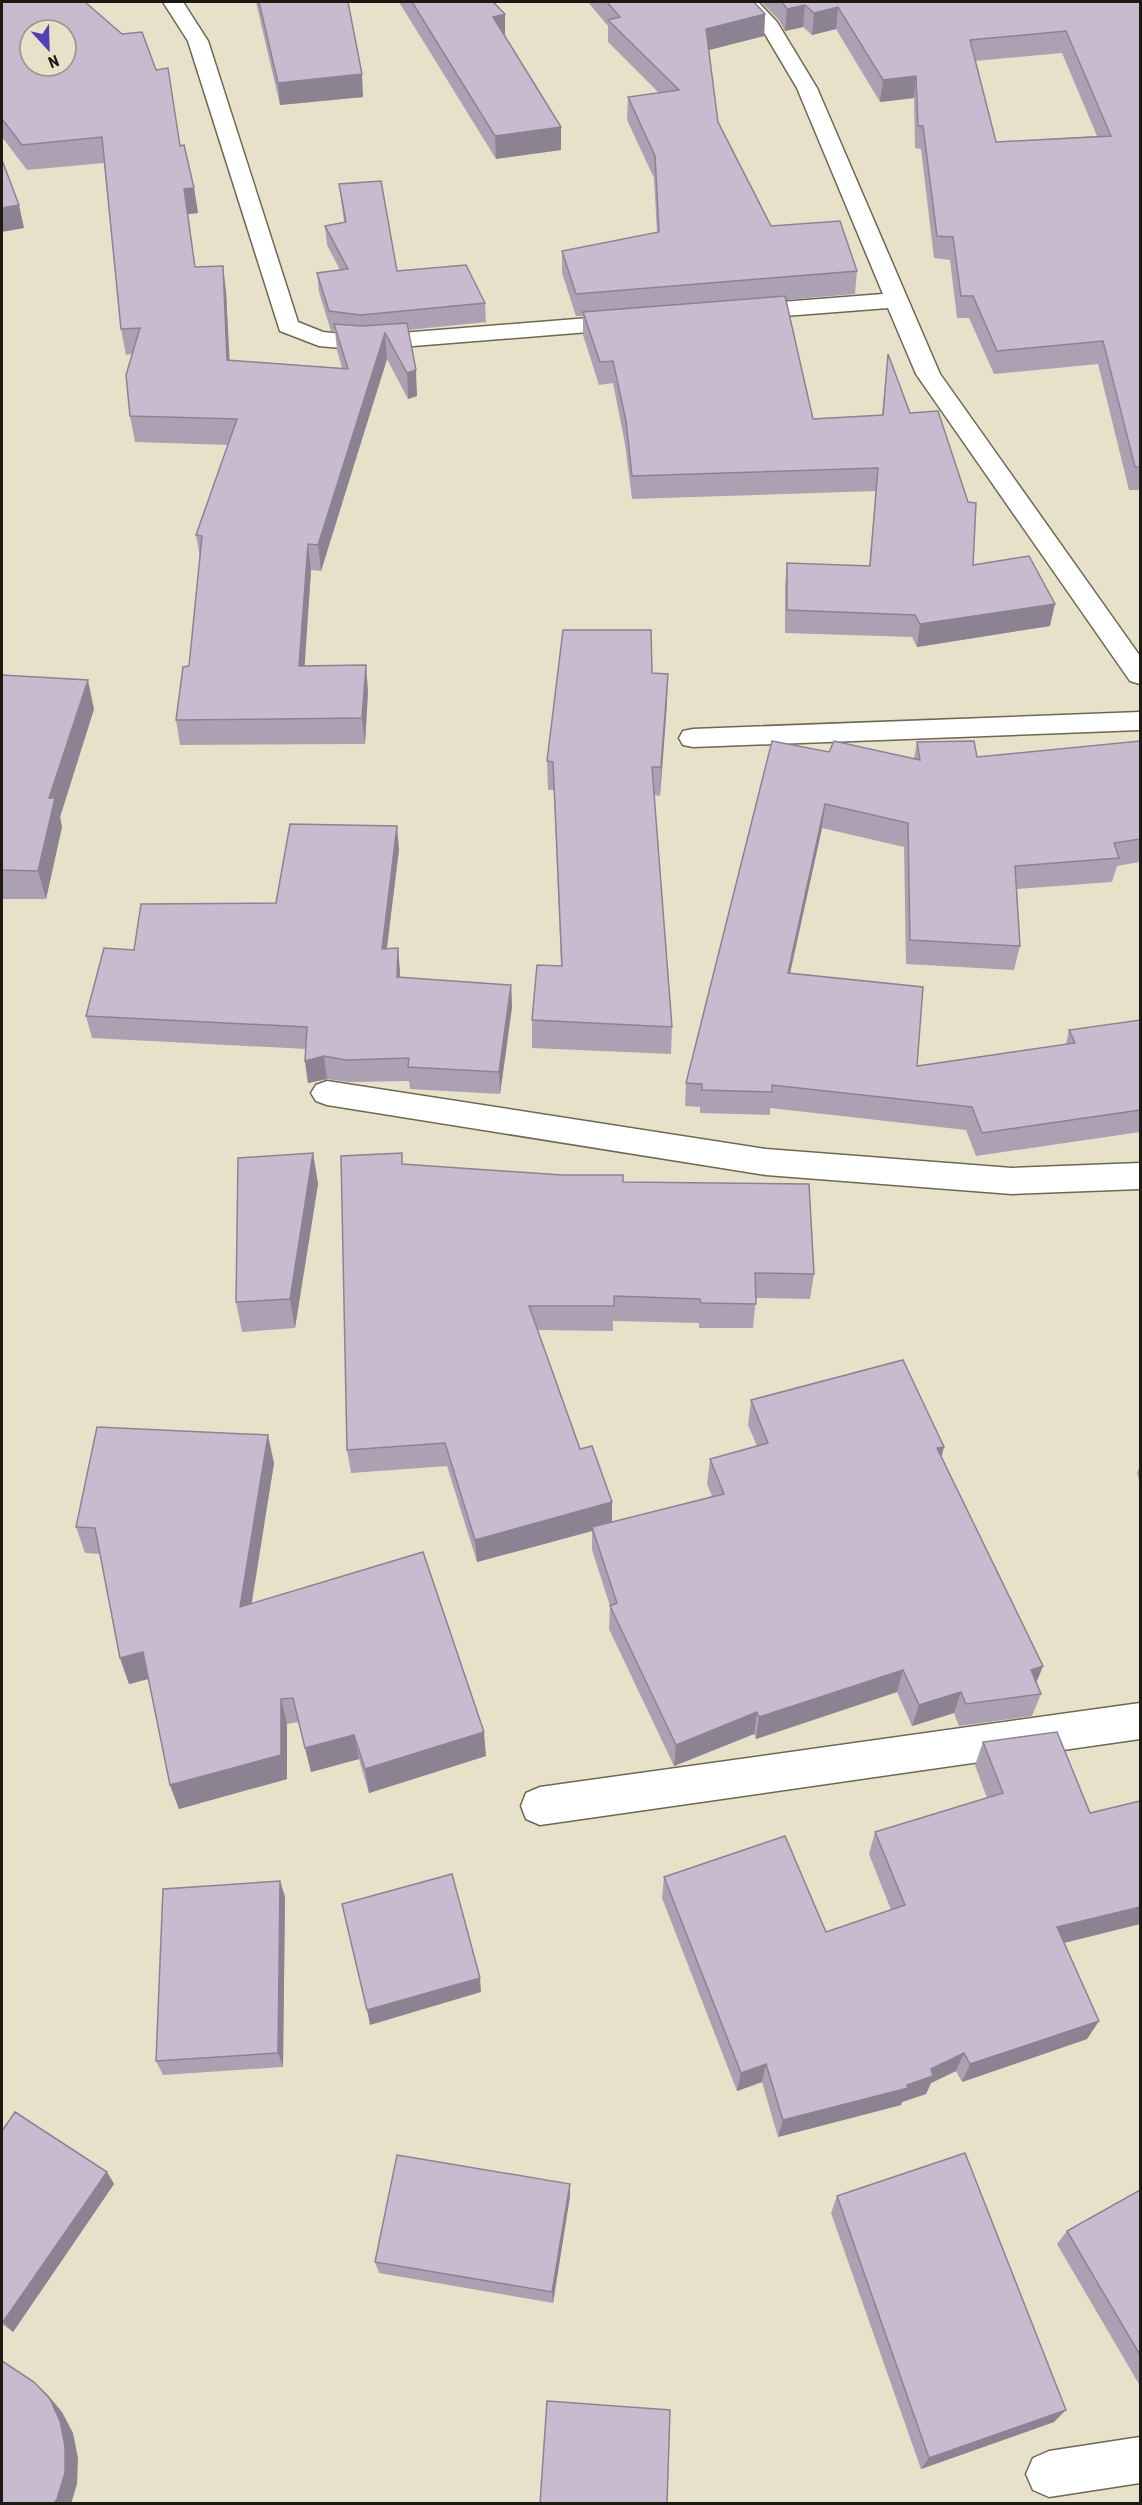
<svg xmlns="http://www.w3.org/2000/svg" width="1142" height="2505" font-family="'Roboto Condensed',sans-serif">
<rect width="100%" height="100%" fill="#e8e1c9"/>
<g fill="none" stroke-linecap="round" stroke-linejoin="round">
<defs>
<path id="street" d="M 163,2 L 183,2 L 208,41 L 298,322 L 323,332 L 363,336 L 626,315 L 634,317 L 638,322 L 634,327 L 626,329 L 363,350 L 319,346 L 280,331 L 188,41 Z
M 737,2 L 758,2 L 777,22 L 817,88 L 940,374 L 1140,656 L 1140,684 L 1130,681 L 916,374 L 888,308 L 744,319 L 736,317 L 732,312 L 736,307 L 744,305 L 883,294 L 797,88 L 762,29 Z
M 1140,712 L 1140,730 L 693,747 L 683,745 L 679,738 L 683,731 L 693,729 Z
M 327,1081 L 766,1149 L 1012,1168 L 1140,1163 L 1140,1189 L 1012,1194 L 766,1175 L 327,1105 L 316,1101 L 311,1093 L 316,1085 Z
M 1140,1703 L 1140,1739 L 540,1825 L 526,1819 L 521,1806 L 526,1793 L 540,1787 Z
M 1140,2437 L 1140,2483 L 1049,2497 L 1033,2490 L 1026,2474 L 1033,2458 L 1049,2451 Z"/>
</defs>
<use href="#street" stroke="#6e6752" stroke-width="3"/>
<use href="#street" fill="#fff" fill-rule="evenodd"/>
</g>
<path fill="#aca1b3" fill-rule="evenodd" d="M 2,2 L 180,146 L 194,188 L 198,213 L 188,214 L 195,267 L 226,291 L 229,360 L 342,368 L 337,350 L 335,331 L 331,331 L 319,292 L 317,273 L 340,270 L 327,245 L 325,226 L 344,222 L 339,184 L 397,271 L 485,303 L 486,322 L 408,330 L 417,396 L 408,399 L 387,359 L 321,571 L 311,570 L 304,665 L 368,691 L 365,744 L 180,745 L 176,720 L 189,666 L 200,558 L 196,535 L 228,445 L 135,442 L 130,416 L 132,354 L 126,355 L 121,329 L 104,163 L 27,170 L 2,137 Z
M 256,2 L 348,2 L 363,97 L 280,105 Z
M 399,2 L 493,2 L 505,37 L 561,150 L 496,159 Z
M 588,2 L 754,2 L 765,14 L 764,36 L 708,50 L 718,122 L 771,226 L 857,271 L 855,294 L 786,300 L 813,419 L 882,415 L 888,354 L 910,413 L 973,565 L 1050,626 L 917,647 L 912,637 L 785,633 L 785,586 L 787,563 L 869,566 L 876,491 L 632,499 L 625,444 L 613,383 L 599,385 L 583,335 L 583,316 L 576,316 L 562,273 L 562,251 L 657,233 L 654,178 L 627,120 L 628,97 L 659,93 L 608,42 L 608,26 Z
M 761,2 L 1140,2 L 1140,490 L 1129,490 L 1098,364 L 994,374 L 969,318 L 957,318 L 950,260 L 934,258 L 921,149 L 915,148 L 914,98 L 880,102 L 836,29 L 812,35 L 803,27 L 785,31 L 779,20 ZM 1062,53 L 1097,136 L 996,142 L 975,61 Z
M 652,673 L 667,703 L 660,796 L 654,795 L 672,1027 L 671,1054 L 532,1048 L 532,1020 L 561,966 L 554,790 L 548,790 L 547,761 Z
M 2,675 L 94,709 L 60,817 L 62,827 L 46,899 L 2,899 Z
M 1140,741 L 1140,862 L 1117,866 L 1112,882 L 1017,889 L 1020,946 L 1014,970 L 906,964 L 904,847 L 822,828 L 790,973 L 917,1066 L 1066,1044 L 1069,1030 L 1140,1020 L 1140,1132 L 976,1156 L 966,1130 L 770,1108 L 770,1115 L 700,1113 L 700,1107 L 685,1106 L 686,1083 L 829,752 L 914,759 L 917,742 L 977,757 Z
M 399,849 L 387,948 L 400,971 L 399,978 L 511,985 L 512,1007 L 500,1094 L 410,1089 L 409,1081 L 349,1082 L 327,1079 L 308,1083 L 305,1061 L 306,1049 L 92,1038 L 86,1016 L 134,950 L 276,903 Z
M 313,1153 L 318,1184 L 295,1328 L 242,1332 L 236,1302 Z
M 403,1164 L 623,1182 L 814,1274 L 810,1299 L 756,1298 L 753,1328 L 699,1328 L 699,1323 L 613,1321 L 613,1331 L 537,1330 L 580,1449 L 612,1522 L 712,1496 L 707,1484 L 710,1459 L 757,1446 L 748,1425 L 751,1400 L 941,1457 L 1043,1666 L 1036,1683 L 1041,1694 L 1032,1716 L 959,1726 L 954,1713 L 912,1726 L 897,1692 L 756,1739 L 754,1734 L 674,1766 L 609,1629 L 610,1606 L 592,1550 L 592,1531 L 477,1562 L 447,1466 L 351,1473 L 347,1450 Z
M 274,1463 L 251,1603 L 486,1756 L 369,1793 L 359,1759 L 311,1772 L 299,1722 L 287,1724 L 287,1779 L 179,1809 L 170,1785 L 148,1679 L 129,1684 L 120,1658 L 100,1554 L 85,1553 L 76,1527 Z
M 1140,1464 L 1140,1485 L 1137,1473 Z
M 983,1742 L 1090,1813 L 1140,1801 L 1140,1924 L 1064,1943 L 1099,2021 L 1087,2039 L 962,2082 L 956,2071 L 931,2083 L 926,2094 L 902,2102 L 901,2105 L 778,2137 L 762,2082 L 737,2091 L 662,1898 L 664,1877 L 826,1932 L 891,1910 L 869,1854 L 875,1832 L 987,1798 L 975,1765 Z
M 280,1881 L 285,1897 L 283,2067 L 163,2075 L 156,2061 Z
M 2,2131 L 107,2172 L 114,2184 L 13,2332 L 2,2324 Z
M 570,2184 L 570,2196 L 553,2303 L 379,2273 L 375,2262 Z
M 1140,2190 L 1140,2386 L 1057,2244 L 1067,2231 Z
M 837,2196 L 1054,2422 L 921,2469 L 831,2213 Z"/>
<path fill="#8c8392" d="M 805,5 L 803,27 L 785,31 L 787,9 Z
M 838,7 L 836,29 L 812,35 L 814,13 Z
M 505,14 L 505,37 L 493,17 Z
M 765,14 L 764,36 L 705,51 L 706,29 Z
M 362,74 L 363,97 L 280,105 L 278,83 Z
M 916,76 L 914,98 L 880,102 L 883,80 Z
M 561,127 L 561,150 L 496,159 L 495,136 Z
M 194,188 L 198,213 L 188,214 L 184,189 Z
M 19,205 L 24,228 L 2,232 L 2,208 Z
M 223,266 L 226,291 L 231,386 L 227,360 Z
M 385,333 L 387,359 L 321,571 L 318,545 Z
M 416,370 L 417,396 L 408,399 L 407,373 Z
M 308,544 L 311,570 L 303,691 L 299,666 Z
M 1055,604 L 1050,626 L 917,647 L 920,624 Z
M 366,665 L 368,691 L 365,744 L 362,718 Z
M 668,674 L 667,703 L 660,796 L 661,767 Z
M 88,680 L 94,709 L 60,817 L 62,827 L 46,899 L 38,871 L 49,798 Z
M 825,804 L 822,828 L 785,996 L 788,973 Z
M 397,826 L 399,849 L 384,971 L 382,949 Z
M 398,948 L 400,971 L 399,1000 L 397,977 Z
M 511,985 L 512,1007 L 500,1094 L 499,1072 Z
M 324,1056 L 327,1079 L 308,1083 L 305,1061 Z
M 313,1153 L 318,1184 L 295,1328 L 290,1299 Z
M 268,1435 L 274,1463 L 247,1633 L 240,1607 Z
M 944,1447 L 938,1471 L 937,1448 Z
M 612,1502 L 612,1525 L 592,1527 L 592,1531 L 477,1562 L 475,1540 Z
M 143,1652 L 152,1678 L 129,1684 L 120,1658 Z
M 1043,1666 L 1034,1688 L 1031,1670 Z
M 903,1670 L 897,1692 L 756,1739 L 759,1717 Z
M 961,1692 L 954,1713 L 912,1726 L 919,1705 Z
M 281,1699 L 287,1724 L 287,1779 L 179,1809 L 170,1785 Z
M 757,1712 L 754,1734 L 674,1766 L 676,1745 Z
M 484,1732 L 486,1756 L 369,1793 L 365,1769 Z
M 354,1735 L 359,1759 L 311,1772 L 305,1748 Z
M 280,1881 L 285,1897 L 283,2067 L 278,2053 Z
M 1140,1907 L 1140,1924 L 1047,1947 L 1057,1927 Z
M 480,1978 L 481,1992 L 370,2025 L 367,2010 Z
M 1099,2021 L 1087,2039 L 962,2082 L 970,2064 Z
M 964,2053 L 956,2071 L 931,2083 L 926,2094 L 902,2102 L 901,2105 L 778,2137 L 783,2120 L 907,2085 L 931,2069 Z
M 766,2064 L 762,2082 L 737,2091 L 741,2073 Z
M 107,2172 L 114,2184 L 13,2332 L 3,2322 Z
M 570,2184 L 570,2196 L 553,2303 L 552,2292 Z
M 34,2382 L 47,2394 L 62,2412 L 73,2433 L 78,2458 L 77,2484 L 71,2504 L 54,2504 Z
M 1066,2410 L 1054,2422 L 921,2469 L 929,2458 Z"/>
<path fill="#c8bbd0" stroke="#8c8392" stroke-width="1.5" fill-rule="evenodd" d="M 2,2 L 85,2 L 122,34 L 142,32 L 156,70 L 168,68 L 180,146 L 184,145 L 194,188 L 184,189 L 195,267 L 223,266 L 227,360 L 348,369 L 334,324 L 361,326 L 407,323 L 416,370 L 407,373 L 385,333 L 318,545 L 308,544 L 299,666 L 366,665 L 362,718 L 176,720 L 183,667 L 189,666 L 202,536 L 196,535 L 237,419 L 130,416 L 126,375 L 140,328 L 121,329 L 102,137 L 22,145 L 2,119 ZM 30,30 L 66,30 L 66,66 L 30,66 Z
M 259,2 L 348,2 L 362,74 L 278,83 Z
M 412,2 L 493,2 L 505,14 L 493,17 L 561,127 L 495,136 Z
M 607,2 L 754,2 L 765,14 L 706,29 L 718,122 L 771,226 L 840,221 L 857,271 L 576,294 L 562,251 L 659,232 L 655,156 L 628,97 L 679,90 L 608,20 L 620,17 Z
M 782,2 L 1140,2 L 1140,467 L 1135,467 L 1103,341 L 997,351 L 973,296 L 961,296 L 953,237 L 937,236 L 923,126 L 918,126 L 916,76 L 883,80 L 838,7 L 814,13 L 805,5 L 787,9 ZM 1066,31 L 1111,136 L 996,142 L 970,40 Z
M 2,160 L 19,205 L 2,208 Z
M 381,181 L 397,271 L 466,265 L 485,303 L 361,315 L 329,311 L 317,273 L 348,269 L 325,226 L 346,222 L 339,184 Z
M 785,296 L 813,419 L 883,415 L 888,354 L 910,413 L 938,411 L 968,502 L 976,503 L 973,565 L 1029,556 L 1055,604 L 920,624 L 915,615 L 787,610 L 787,563 L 870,566 L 878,468 L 632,476 L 626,421 L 613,361 L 600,362 L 583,312 Z
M 563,630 L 651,630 L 652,673 L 668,674 L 661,767 L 652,767 L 672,1027 L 532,1020 L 537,965 L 562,966 L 553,762 L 547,761 Z
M 2,675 L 88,680 L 49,798 L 55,798 L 38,871 L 2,870 Z
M 772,741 L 829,752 L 834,741 L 920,760 L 917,742 L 974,741 L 977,757 L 1140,741 L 1140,839 L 1114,843 L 1119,858 L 1015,866 L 1020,946 L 910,940 L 908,823 L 825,804 L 788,973 L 923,987 L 917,1066 L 1075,1043 L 1069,1030 L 1140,1020 L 1140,1110 L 982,1133 L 972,1107 L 772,1085 L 772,1092 L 702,1090 L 702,1084 L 686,1083 Z
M 290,824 L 397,826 L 382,949 L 398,948 L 397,977 L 511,985 L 499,1072 L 408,1067 L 409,1058 L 346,1060 L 324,1056 L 305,1061 L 307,1027 L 86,1016 L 104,948 L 134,950 L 141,904 L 276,903 Z
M 313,1153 L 290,1299 L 236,1302 L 238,1158 Z
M 402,1153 L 402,1164 L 562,1175 L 623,1175 L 623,1182 L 809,1184 L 814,1274 L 755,1273 L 756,1304 L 701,1303 L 700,1299 L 614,1296 L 614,1306 L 529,1306 L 580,1449 L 592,1446 L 612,1502 L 475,1540 L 445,1443 L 347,1450 L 341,1156 Z
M 903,1360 L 944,1447 L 937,1448 L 1043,1666 L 1031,1670 L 1041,1694 L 966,1704 L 961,1692 L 919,1705 L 903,1670 L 759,1717 L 757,1712 L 676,1745 L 610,1606 L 617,1603 L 592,1527 L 724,1494 L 710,1459 L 768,1443 L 751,1400 Z
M 97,1427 L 268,1435 L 240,1607 L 423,1552 L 484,1732 L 365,1769 L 354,1735 L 305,1748 L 293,1698 L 281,1699 L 281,1755 L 170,1785 L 143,1652 L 120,1658 L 95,1528 L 76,1527 Z
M 1057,1732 L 1090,1813 L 1140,1801 L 1140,1907 L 1057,1927 L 1099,2021 L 970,2064 L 964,2053 L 931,2069 L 933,2076 L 907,2085 L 908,2088 L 783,2120 L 766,2064 L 741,2073 L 664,1877 L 785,1836 L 826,1932 L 905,1905 L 875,1832 L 1003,1793 L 983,1742 Z
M 452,1874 L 480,1978 L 367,2010 L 342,1904 Z
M 280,1881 L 278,2053 L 156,2061 L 163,1889 Z
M 15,2112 L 107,2172 L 3,2322 L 2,2321 L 2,2131 Z
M 965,2153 L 1066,2410 L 929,2458 L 837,2196 Z
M 397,2155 L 570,2184 L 552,2292 L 375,2262 Z
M 1140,2190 L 1140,2355 L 1067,2231 Z
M 2,2361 L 34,2382 L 50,2399 L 60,2421 L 65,2446 L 65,2473 L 57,2499 L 54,2504 L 2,2504 Z
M 547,2401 L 670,2410 L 667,2504 L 540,2504 Z"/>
<rect width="1142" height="2505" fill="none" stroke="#1d1a12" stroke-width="6"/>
<g transform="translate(48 48) rotate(158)"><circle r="28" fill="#e8e1c9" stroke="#979180" stroke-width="1.5"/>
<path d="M0-4.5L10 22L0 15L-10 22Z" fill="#523eb5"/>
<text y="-9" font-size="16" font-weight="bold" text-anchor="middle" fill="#1d1a12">N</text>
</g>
</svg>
